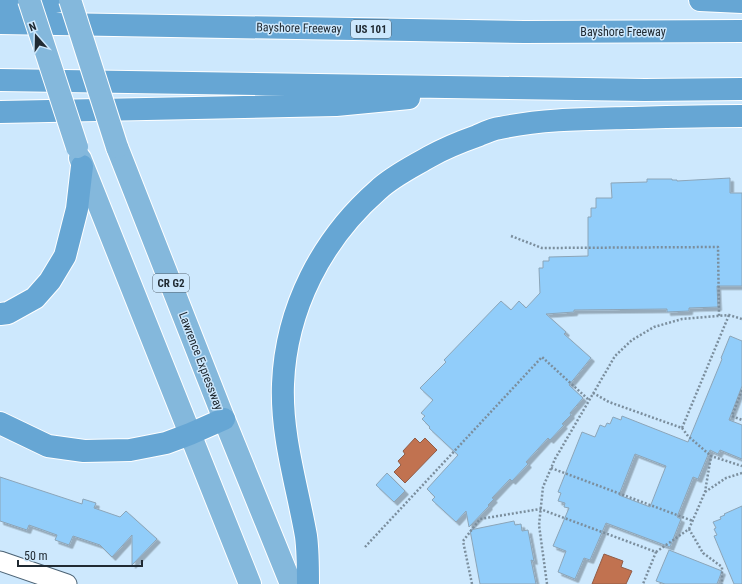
<svg xmlns="http://www.w3.org/2000/svg" width="742" height="584" font-family="'Roboto Condensed',sans-serif">
<defs>
<filter id="shadow"><feDropShadow dx="3.5" dy="3.5" stdDeviation="0" flood-color="#0004"/></filter>
</defs>
<rect width="100%" height="100%" fill="#cde8fd"/>
<path fill="#c17250" stroke="#915c47" d="M 415,438 L 420,443 L 425,438 L 437,450 L 405,483 L 394,472 L 401,465 L 398,461 L 405,454 L 403,451 Z
M 604,554 L 623,561 L 621,567 L 632,571 L 626,584 L 592,584 Z"/>
<path fill="#91cdfa" stroke="#8ca5b8" fill-rule="evenodd" filter="url(#shadow)" d="M 730,178 L 730,193 L 742,193 L 742,286 L 717,286 L 718,307 L 689,308 L 689,311 L 667,312 L 667,309 L 574,310 L 574,312 L 546,314 L 566,332 L 564,334 L 591,358 L 569,385 L 583,398 L 570,413 L 571,415 L 562,424 L 564,425 L 550,440 L 548,438 L 526,462 L 528,464 L 512,481 L 510,479 L 492,498 L 494,499 L 488,505 L 489,506 L 469,527 L 466,511 L 456,522 L 432,500 L 435,497 L 427,489 L 458,455 L 429,428 L 430,427 L 422,419 L 425,416 L 421,413 L 433,400 L 420,388 L 446,362 L 444,360 L 501,301 L 511,310 L 519,301 L 526,308 L 540,293 L 539,268 L 543,268 L 543,261 L 549,261 L 549,257 L 588,256 L 588,217 L 591,217 L 591,208 L 596,208 L 596,198 L 612,198 L 611,183 L 647,182 L 647,179 L 672,179 L 672,180 L 677,180 L 677,181 Z
M 730,336 L 742,341 L 742,386 L 729,420 L 742,425 L 742,459 L 720,450 L 718,454 L 710,450 L 698,479 L 693,477 L 677,517 L 681,519 L 670,547 L 606,523 L 590,560 L 584,558 L 575,579 L 558,572 L 566,551 L 553,546 L 569,508 L 564,507 L 565,503 L 558,501 L 561,493 L 558,492 L 582,432 L 595,437 L 600,425 L 605,427 L 607,423 L 610,424 L 613,417 L 621,420 L 622,416 L 688,442 L 722,359 L 721,358 ZM 635,454 L 666,466 L 650,507 L 619,495 Z
M 387,473 L 405,491 L 394,502 L 376,485 Z
M 0,477 L 82,504 L 83,499 L 96,503 L 94,508 L 120,517 L 126,511 L 157,539 L 132,565 L 132,535 L 112,557 L 100,545 L 73,536 L 69,545 L 55,540 L 57,535 L 29,525 L 27,530 L 0,521 Z
M 742,506 L 742,584 L 734,584 L 714,536 L 717,535 L 714,529 L 716,528 L 713,522 L 721,519 L 720,517 L 725,515 L 724,514 Z
M 514,521 L 515,525 L 521,524 L 522,531 L 528,530 L 534,561 L 531,560 L 536,584 L 480,584 L 470,530 Z
M 669,550 L 722,571 L 717,584 L 665,584 L 656,581 Z"/>
<g fill="none" stroke-linecap="round" stroke-linejoin="round">
<defs>
<path id="minor" d="M 0,561 L 67,584"/>
<path id="trunk" d="M 117,147 L 224,419 L 291,584
M 80,158 L 250,584"/>
<path id="motorway" d="M 700,0 L 742,2
M 0,10 L 68,0
M 0,23 L 524,32 L 742,31
M 0,80 L 645,90 L 742,89
M 0,112 L 336,105 L 409,98
M 0,314 L 8,313 L 35,298 L 50,281 L 65,256 L 77,209 L 82,166
M 0,423 L 48,446 L 84,451 L 130,450 L 166,443 L 190,434 L 224,419
M 308,584 C 308,568 308,551 306,536 C 297,485 281,436 283,384 C 286,308 322,239 378,190 C 393,176 412,167 429,157 C 445,148 460,142 477,136 C 484,133 492,129 500,128 C 543,119 585,119 629,118 C 667,117 704,116 742,116"/>
</defs>
<use href="#minor" stroke="#4b6274" stroke-width="21"/>
<use href="#trunk" stroke="#fff" stroke-width="24"/>
<use href="#motorway" stroke="#fff" stroke-width="24"/>
<path stroke="#7b8e9d" stroke-width="2.5" stroke-dasharray="2 2" stroke-linecap="butt" d="M 511,236 L 542,248 L 718,247 L 719,316
M 742,390 L 732,416 L 742,420
M 593,393 L 609,402 L 682,428 L 729,315
M 682,428 L 688,436 L 711,456
M 551,468 L 693,521
M 705,492 L 726,478 L 742,473
M 689,529 L 705,492 L 711,456 L 742,466
M 365,547 L 542,357 L 589,400
M 656,552 L 689,529 L 703,553 L 722,567 L 722,584
M 472,584 L 463,541 L 480,519 L 540,509 L 656,552 L 643,584
M 547,584 L 539,525 L 543,487 L 555,459 L 615,356 L 632,340 L 654,327 L 682,319 L 729,315 L 742,319"/>
<use href="#minor" stroke="#fff" stroke-width="19"/>
<use href="#trunk" stroke="#84b8dc" stroke-width="22"/>
<use href="#motorway" stroke="#66a6d4" stroke-width="22"/>
<defs>
<path id="trunk-bridge" d="M 29,0 L 77,147
M 70,0 L 117,147"/>
</defs>
<use href="#trunk-bridge" stroke="#fff" stroke-width="24" stroke-linecap="butt"/>
<use href="#trunk-bridge" stroke="#84b8dc" stroke-width="22"/>
</g>
<g text-anchor="middle" stroke-width="3" stroke-linejoin="round" paint-order="stroke">
<g fill="#cde8fd" stroke="#54636f" stroke-width="1">
<rect x="351" y="20" width="40" height="18" rx="3"/>
<rect x="153" y="274" width="36" height="18" rx="3"/>
</g>
<g font-size="11" font-weight="bold" fill="#202a32">
<text x="371" y="33">US 101</text>
<text x="171" y="287">CR G2</text>
</g>
<g font-size="12" fill="#202a32" stroke="#cde8fd">
<text transform="translate(299 28) rotate(1)" y="4">Bayshore Freeway</text>
<text x="623" y="36">Bayshore Freeway</text>
<text transform="translate(201 361) rotate(69)" y="4">Lawrence Expressway</text>
</g>
</g>
<g transform="translate(36 36) rotate(340)" stroke="#cde8fd" stroke-width="3" paint-order="stroke">
<path d="M0-3L7 15L0 10L-7 15Z" fill="#202a32"/>
<text y="-6" font-size="11" font-weight="bold" text-anchor="middle" fill="#202a32">N</text>
</g>
<path d="M18 560v6h124v-6" fill="none" stroke="#202a32" stroke-width="2"/>
<text x="24" y="560" font-size="12" fill="#202a32" stroke="#cde8fd" stroke-width="3" paint-order="stroke">50 m</text>
</svg>
